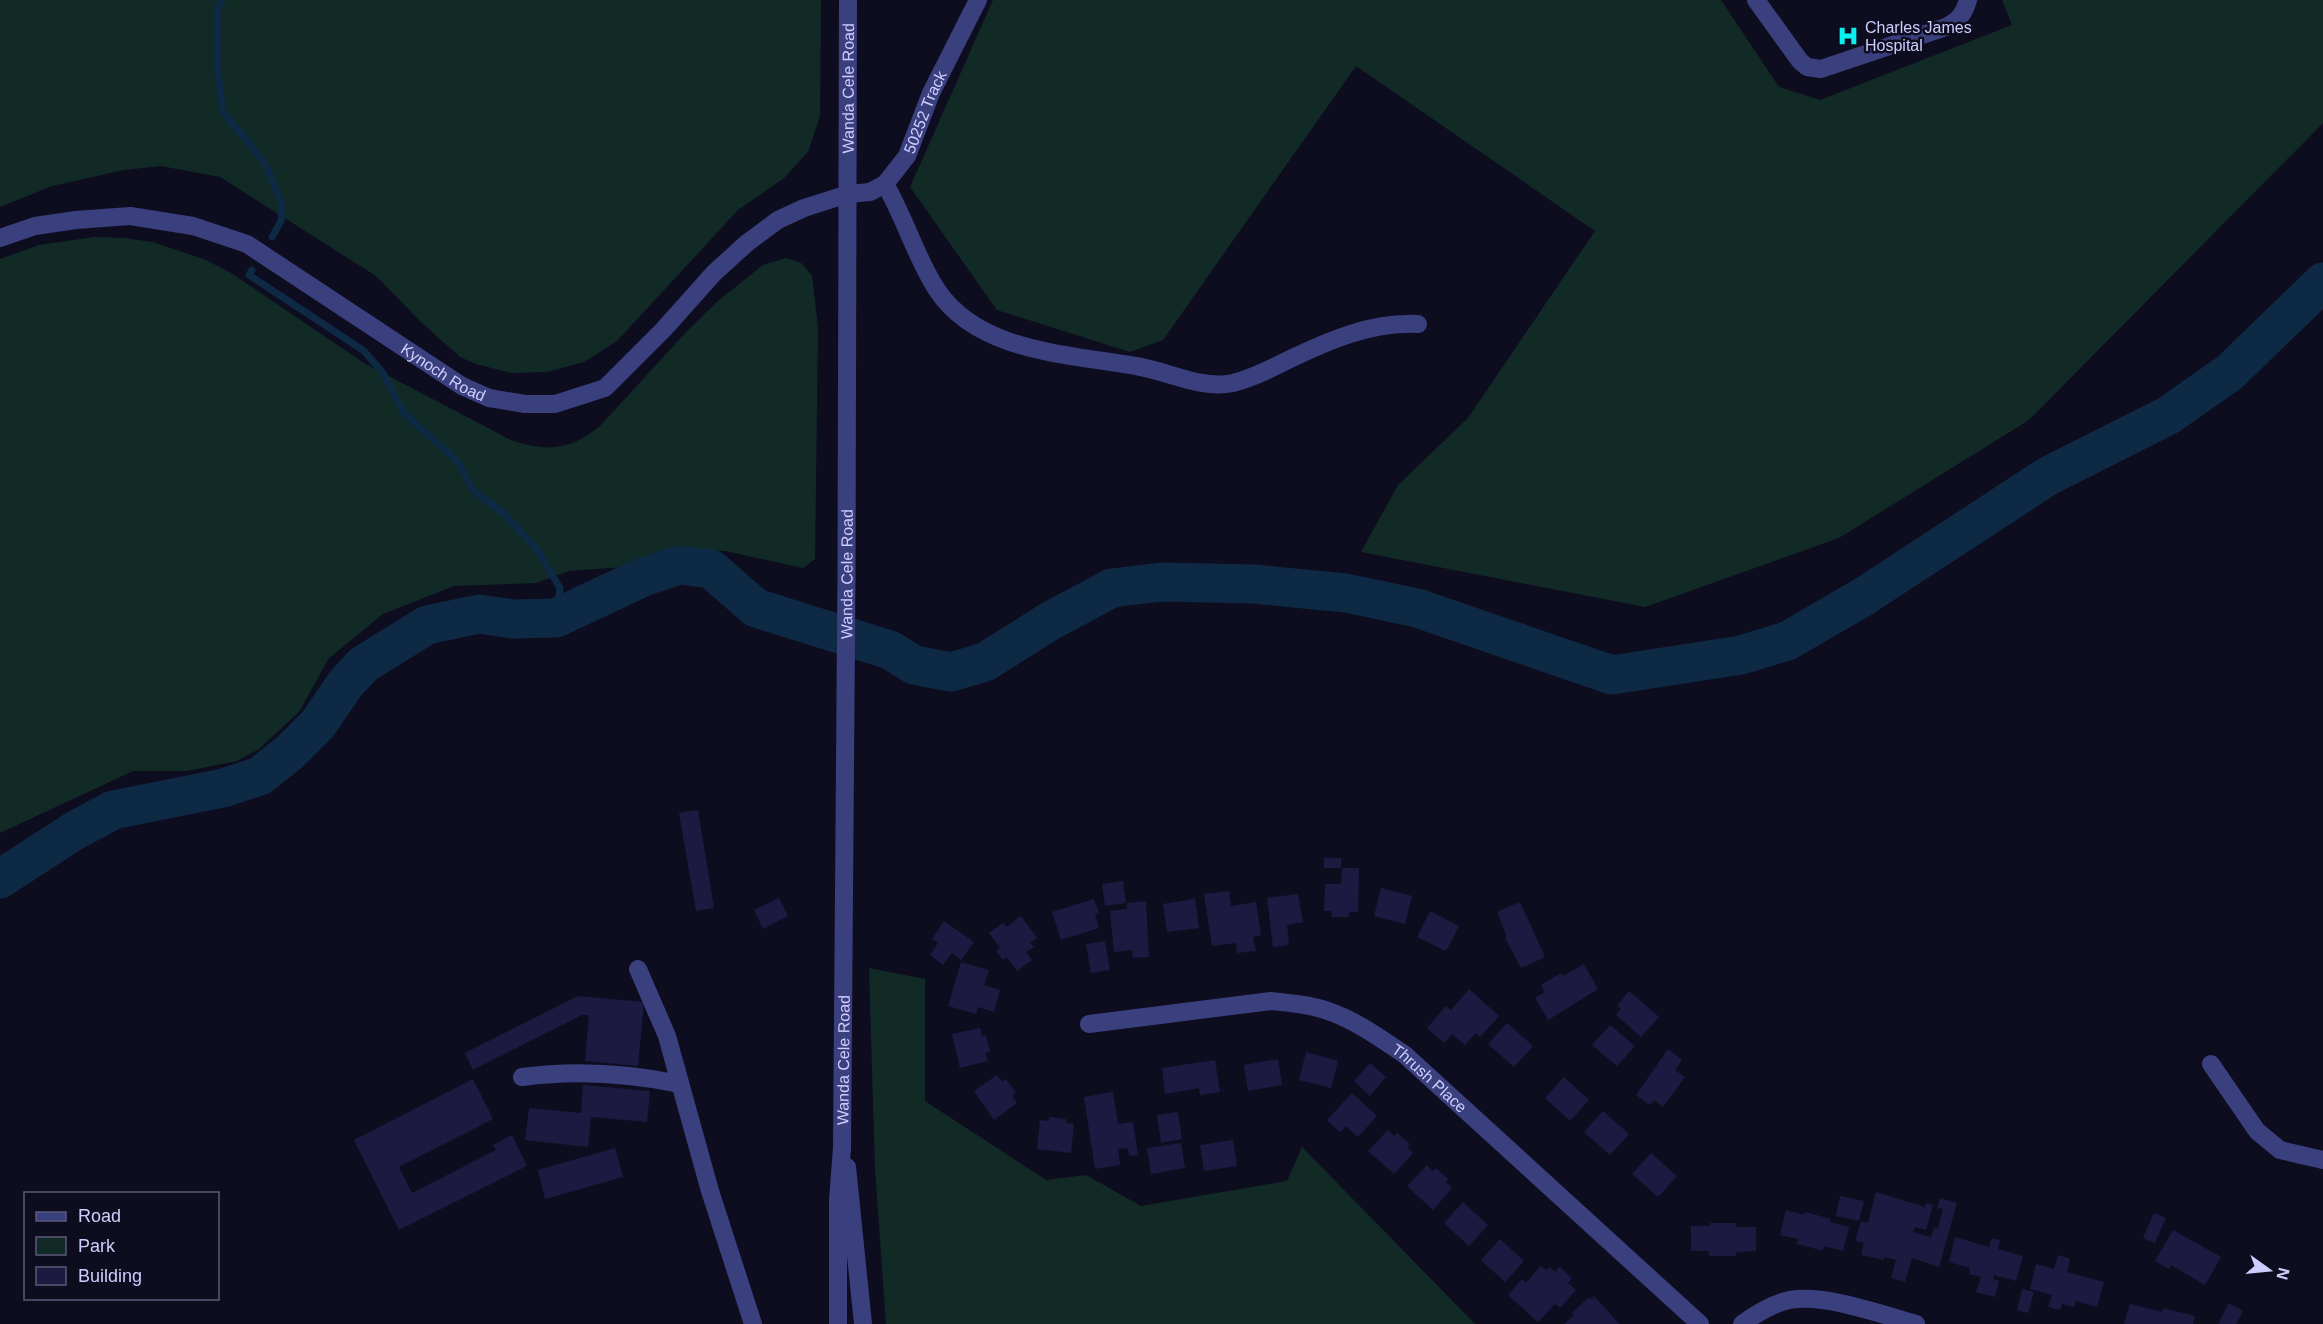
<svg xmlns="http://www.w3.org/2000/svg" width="2323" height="1324" font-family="Arial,sans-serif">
<rect width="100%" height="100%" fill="#0e0d20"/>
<path fill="#112a26" d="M 0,0 L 821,0 L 820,116 L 808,152 L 784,178 L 738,210 L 617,341 L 584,362 L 547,372 L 511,373 L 476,364 L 460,357 L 422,323 L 376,276 L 220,177 L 161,166 L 124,170 L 52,186 L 0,207 Z
M 993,0 L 1721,0 L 1779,87 L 1820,100 L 2012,25 L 2002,0 L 2323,0 L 2323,123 L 2029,420 L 1839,538 L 1645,607 L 1361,552 L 1398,485 L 1468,418 L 1595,231 L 1356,66 L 1163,340 L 1130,352 L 997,310 L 910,187 Z
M 95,237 L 124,238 L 152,242 L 206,260 L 231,273 L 364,363 L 511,440 C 548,452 570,451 601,425 L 687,331 L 718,301 L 763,265 L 786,258 L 801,263 L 812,275 L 818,328 L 815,559 L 803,568 L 725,551 L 700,550 L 636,566 L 569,571 L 536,583 L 454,586 L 383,614 L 329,658 L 299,712 L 259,749 L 237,761 L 187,771 L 133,771 L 0,833 L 0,259 L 39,245 Z
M 869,968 L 925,979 L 925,1101 L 1046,1180 L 1086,1175 L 1141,1206 L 1287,1181 L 1302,1147 L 1475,1324 L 886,1324 L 875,1169 Z"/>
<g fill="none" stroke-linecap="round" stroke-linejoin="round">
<path stroke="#0d2944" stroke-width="7" d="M 222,0 L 217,9 L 217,66 L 223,112 L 265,163 L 282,205 L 281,221 L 272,237
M 252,270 L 249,275 L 364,351 L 383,373 L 403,412 L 458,462 L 473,490 L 504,514 L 536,548 L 560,588 L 556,618"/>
<path stroke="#0d2944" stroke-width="39" d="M 0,879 L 74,831 L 113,810 L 223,788 L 260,776 L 290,752 L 318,724 L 346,683 L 364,664 L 427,625 L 479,614 L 513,619 L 556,618 L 643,577 L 679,565 L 711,569 L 756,608 L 890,650 L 914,665 L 951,672 L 985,662 L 1050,621 L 1112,588 L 1162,582 L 1253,584 L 1346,593 L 1417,608 L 1612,675 L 1741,655 L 1787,641 L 1863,597 L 2048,476 L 2169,415 L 2230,372 L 2323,282"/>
</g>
<path fill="#1d1a41" d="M 698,810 L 714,908 L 696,911 L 679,813 Z
M 1324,858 L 1341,858 L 1341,868 L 1324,868 Z
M 1342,868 L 1359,868 L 1358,912 L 1349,912 L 1349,917 L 1332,917 L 1331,911 L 1324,911 L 1325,884 L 1341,884 Z
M 1123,881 L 1126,903 L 1105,906 L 1102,884 Z
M 1381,888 L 1412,896 L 1405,924 L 1374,916 Z
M 1229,891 L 1231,906 L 1256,902 L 1261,935 L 1253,937 L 1256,951 L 1237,953 L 1236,943 L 1212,946 L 1204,894 Z
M 1298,894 L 1303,922 L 1287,925 L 1289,945 L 1273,947 L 1267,898 Z
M 779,898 L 788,916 L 763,929 L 754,910 Z
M 1094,899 L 1099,913 L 1095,914 L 1099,928 L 1061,940 L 1052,912 Z
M 1195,899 L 1199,928 L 1167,932 L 1163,904 Z
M 1146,901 L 1149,957 L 1133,958 L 1132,950 L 1114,952 L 1110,911 L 1127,909 L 1127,903 Z
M 1520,902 L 1545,957 L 1521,968 L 1505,938 L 1507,937 L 1497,912 Z
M 1430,911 L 1459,926 L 1446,951 L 1417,937 Z
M 1021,916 L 1037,938 L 1030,943 L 1034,947 L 1026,952 L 1032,960 L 1017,971 L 1007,957 L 1003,960 L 996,951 L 1000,948 L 989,933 L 1003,923 L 1007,927 Z
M 944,921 L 974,942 L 961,960 L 952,953 L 943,965 L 930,955 L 938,943 L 932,939 Z
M 1105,941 L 1110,970 L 1091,973 L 1086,944 Z
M 961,962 L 989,970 L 984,985 L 1000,990 L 994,1012 L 978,1007 L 976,1014 L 948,1006 Z
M 1584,964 L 1598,989 L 1548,1020 L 1535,998 L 1545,992 L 1541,985 L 1561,973 L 1563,976 Z
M 1469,989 L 1499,1016 L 1480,1037 L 1476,1033 L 1465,1045 L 1452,1034 L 1444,1043 L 1427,1028 L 1446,1006 L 1451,1010 Z
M 1629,991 L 1659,1017 L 1641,1037 L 1616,1015 L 1621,1009 L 1617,1006 Z
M 578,996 L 644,1002 L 638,1066 L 585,1061 L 589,1015 L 582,1015 L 473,1070 L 465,1053 Z
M 1507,1023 L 1533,1046 L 1514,1067 L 1488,1044 Z
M 1610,1025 L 1635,1046 L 1617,1066 L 1592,1045 Z
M 980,1028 L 982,1036 L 986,1035 L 990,1052 L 985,1053 L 988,1061 L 960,1068 L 952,1034 Z
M 1668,1049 L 1682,1060 L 1675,1070 L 1685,1077 L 1663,1107 L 1654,1100 L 1650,1105 L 1636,1095 Z
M 1306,1052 L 1338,1061 L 1331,1088 L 1299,1080 Z
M 1278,1059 L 1282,1085 L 1248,1091 L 1244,1065 Z
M 1215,1060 L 1220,1092 L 1200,1095 L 1199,1088 L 1165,1094 L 1162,1068 Z
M 1370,1063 L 1386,1077 L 1370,1096 L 1354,1081 Z
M 997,1075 L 1002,1082 L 1006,1079 L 1016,1093 L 1012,1096 L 1017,1103 L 994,1120 L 974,1091 Z
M 1564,1077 L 1589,1100 L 1570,1121 L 1545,1098 Z
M 473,1079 L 493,1119 L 399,1167 L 412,1193 L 496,1150 L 493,1145 L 512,1135 L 527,1166 L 399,1230 L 354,1140 Z
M 583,1085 L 650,1091 L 647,1122 L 591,1117 L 588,1147 L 525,1140 L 529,1108 L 581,1113 Z
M 1113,1092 L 1118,1124 L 1133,1122 L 1138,1155 L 1129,1156 L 1128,1148 L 1118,1149 L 1120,1165 L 1095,1169 L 1084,1097 Z
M 1352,1093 L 1377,1116 L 1358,1137 L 1346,1126 L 1340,1132 L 1327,1120 Z
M 1603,1111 L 1629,1134 L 1610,1155 L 1584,1132 Z
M 1178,1112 L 1182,1139 L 1161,1143 L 1157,1115 Z
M 1049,1117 L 1066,1119 L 1066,1123 L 1074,1124 L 1071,1153 L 1037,1149 L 1040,1120 L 1049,1121 Z
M 1388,1130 L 1394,1136 L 1397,1133 L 1410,1144 L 1407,1147 L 1413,1153 L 1394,1174 L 1368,1151 Z
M 1233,1140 L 1237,1166 L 1204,1171 L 1200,1145 Z
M 1181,1143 L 1185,1168 L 1151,1174 L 1147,1148 Z
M 615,1148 L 623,1177 L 545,1199 L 538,1170 Z
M 1651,1153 L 1677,1176 L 1658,1197 L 1632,1174 Z
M 1427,1165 L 1433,1171 L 1436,1168 L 1448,1179 L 1446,1182 L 1452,1188 L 1433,1210 L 1407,1186 Z
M 1876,1192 L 1925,1207 L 1926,1203 L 1933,1205 L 1926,1230 L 1915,1227 L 1913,1232 L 1931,1237 L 1934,1227 L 1938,1228 L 1943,1209 L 1937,1208 L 1940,1198 L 1957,1203 L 1939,1267 L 1912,1258 L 1905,1282 L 1891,1278 L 1896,1260 L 1884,1257 L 1884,1260 L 1861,1255 L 1864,1243 L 1855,1241 L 1861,1221 L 1868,1223 Z
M 1840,1196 L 1864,1201 L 1859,1221 L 1836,1216 Z
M 1463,1202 L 1488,1225 L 1469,1246 L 1444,1223 Z
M 1786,1210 L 1804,1215 L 1805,1212 L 1831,1219 L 1830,1222 L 1849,1227 L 1843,1251 L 1824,1246 L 1822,1251 L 1810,1247 L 1796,1244 L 1798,1239 L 1780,1235 Z
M 2154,1213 L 2166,1218 L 2155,1243 L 2143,1238 Z
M 1710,1223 L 1736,1223 L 1736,1227 L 1756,1227 L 1756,1251 L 1736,1252 L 1736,1256 L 1709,1256 L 1709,1251 L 1691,1251 L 1691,1226 L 1710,1226 Z
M 2173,1230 L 2221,1257 L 2205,1285 L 2171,1265 L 2169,1269 L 2155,1261 Z
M 1955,1237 L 1989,1247 L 1992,1238 L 2000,1240 L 1998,1249 L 2023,1256 L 2016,1281 L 1994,1275 L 1993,1279 L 1999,1281 L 1995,1297 L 1976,1292 L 1981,1277 L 1969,1274 L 1970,1268 L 1949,1262 Z
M 1500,1239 L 1524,1261 L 1505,1282 L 1481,1260 Z
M 2058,1255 L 2070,1259 L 2067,1272 L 2104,1282 L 2097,1307 L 2076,1301 L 2074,1307 L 2062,1304 L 2060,1310 L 2048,1307 L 2052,1295 L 2030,1289 L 2036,1264 L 2054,1269 Z
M 1541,1266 L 1546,1270 L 1550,1267 L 1555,1272 L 1560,1267 L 1572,1278 L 1568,1283 L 1576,1290 L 1560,1308 L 1555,1304 L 1538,1322 L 1508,1295 L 1522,1279 L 1526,1283 Z
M 2022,1289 L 2034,1292 L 2028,1313 L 2017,1310 Z
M 1594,1296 L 1619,1324 L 1564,1324 L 1574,1315 L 1572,1313 L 1589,1297 L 1591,1299 Z
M 2229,1303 L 2243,1311 L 2236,1324 L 2218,1324 Z
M 2130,1304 L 2162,1312 L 2163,1308 L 2195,1316 L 2193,1324 L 2124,1324 Z"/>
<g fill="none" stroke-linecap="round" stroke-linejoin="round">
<g stroke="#3a3f7e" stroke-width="18">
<path d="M 1756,0 L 1800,61 L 1807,67 L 1821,69 L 1946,27 C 1959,20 1964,14 1968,0"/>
<path d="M 885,184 C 905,218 916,258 937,290 C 979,353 1070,354 1136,366 C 1168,371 1201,390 1233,383 C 1253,378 1270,369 1288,360 C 1330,340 1371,322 1418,324"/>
<path id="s1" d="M 0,238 L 35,226 L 76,220 L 130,216 L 193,226 L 247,244 L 462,386 L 489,398 L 525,404 L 555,404 L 605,388 L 664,329 L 714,273 L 747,243 L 778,220 L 804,208 L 848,194 L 870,192 L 885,184 L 907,156 L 931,93 L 978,0"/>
<path d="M 638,969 L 667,1036 L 710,1191 L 753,1324"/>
<path id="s2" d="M 1089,1024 L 1271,1001 C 1291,1003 1312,1005 1331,1012 C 1358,1022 1381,1039 1404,1054 L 1700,1324"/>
<path d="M 2211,1064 L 2257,1131 L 2280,1150 L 2323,1160"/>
<path d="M 522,1077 C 575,1070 627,1073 680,1084"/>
<path d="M 847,1167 L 863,1324"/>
<path id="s3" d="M 838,1324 L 838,1200 L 842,1148 C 847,765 847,383 848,0"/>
<path d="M 1742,1324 C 1757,1313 1778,1300 1797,1299 C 1834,1297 1880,1314 1916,1324"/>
</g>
</g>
<defs>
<symbol id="hospital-bare" viewBox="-9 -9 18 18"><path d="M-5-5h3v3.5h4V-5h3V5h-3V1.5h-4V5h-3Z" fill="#06f2ee" stroke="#0e0d20" stroke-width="2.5" paint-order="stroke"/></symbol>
</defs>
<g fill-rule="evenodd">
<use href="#hospital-bare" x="1833" y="21" width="30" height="30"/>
</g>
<g text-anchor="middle" stroke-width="5" stroke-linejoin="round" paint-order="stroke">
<g font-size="16" fill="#cecefe" stroke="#0e0d20" text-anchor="start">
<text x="1865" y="33">Charles James<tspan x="1865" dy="18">Hospital</tspan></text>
</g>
<g font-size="16" fill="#cecefe" stroke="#0e0d20">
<text dy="6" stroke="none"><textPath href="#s3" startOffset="1236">Wanda Cele Road</textPath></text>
<text dy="6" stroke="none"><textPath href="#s1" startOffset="1098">50252 Track</textPath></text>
<text dy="6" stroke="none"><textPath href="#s1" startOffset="488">Kynoch Road</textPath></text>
<text dy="6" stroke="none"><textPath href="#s3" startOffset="750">Wanda Cele Road</textPath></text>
<text dy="6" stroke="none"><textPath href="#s3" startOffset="264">Wanda Cele Road</textPath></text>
<text dy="6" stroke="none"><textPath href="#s2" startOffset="364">Thrush Place</textPath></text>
</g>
</g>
<rect x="24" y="1192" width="195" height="108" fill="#0e0d20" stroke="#5b5a79" stroke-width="1.5"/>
<rect x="36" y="1212" width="30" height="9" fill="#3a3f7e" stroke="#5b5a79" stroke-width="1.5"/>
<text x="78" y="1222" font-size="18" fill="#cecefe">Road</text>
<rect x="36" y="1237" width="30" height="18" fill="#112a26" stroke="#5b5a79" stroke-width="1.5"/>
<text x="78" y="1252" font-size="18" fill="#cecefe">Park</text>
<rect x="36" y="1267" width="30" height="18" fill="#1d1a41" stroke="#5b5a79" stroke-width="1.5"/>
<text x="78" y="1282" font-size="18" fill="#cecefe">Building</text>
<g transform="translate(2269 1270) rotate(105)" stroke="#0e0d20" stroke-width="4.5" paint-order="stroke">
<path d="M0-4.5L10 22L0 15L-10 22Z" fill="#cecefe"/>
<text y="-9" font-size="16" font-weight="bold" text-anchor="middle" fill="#cecefe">N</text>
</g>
</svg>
